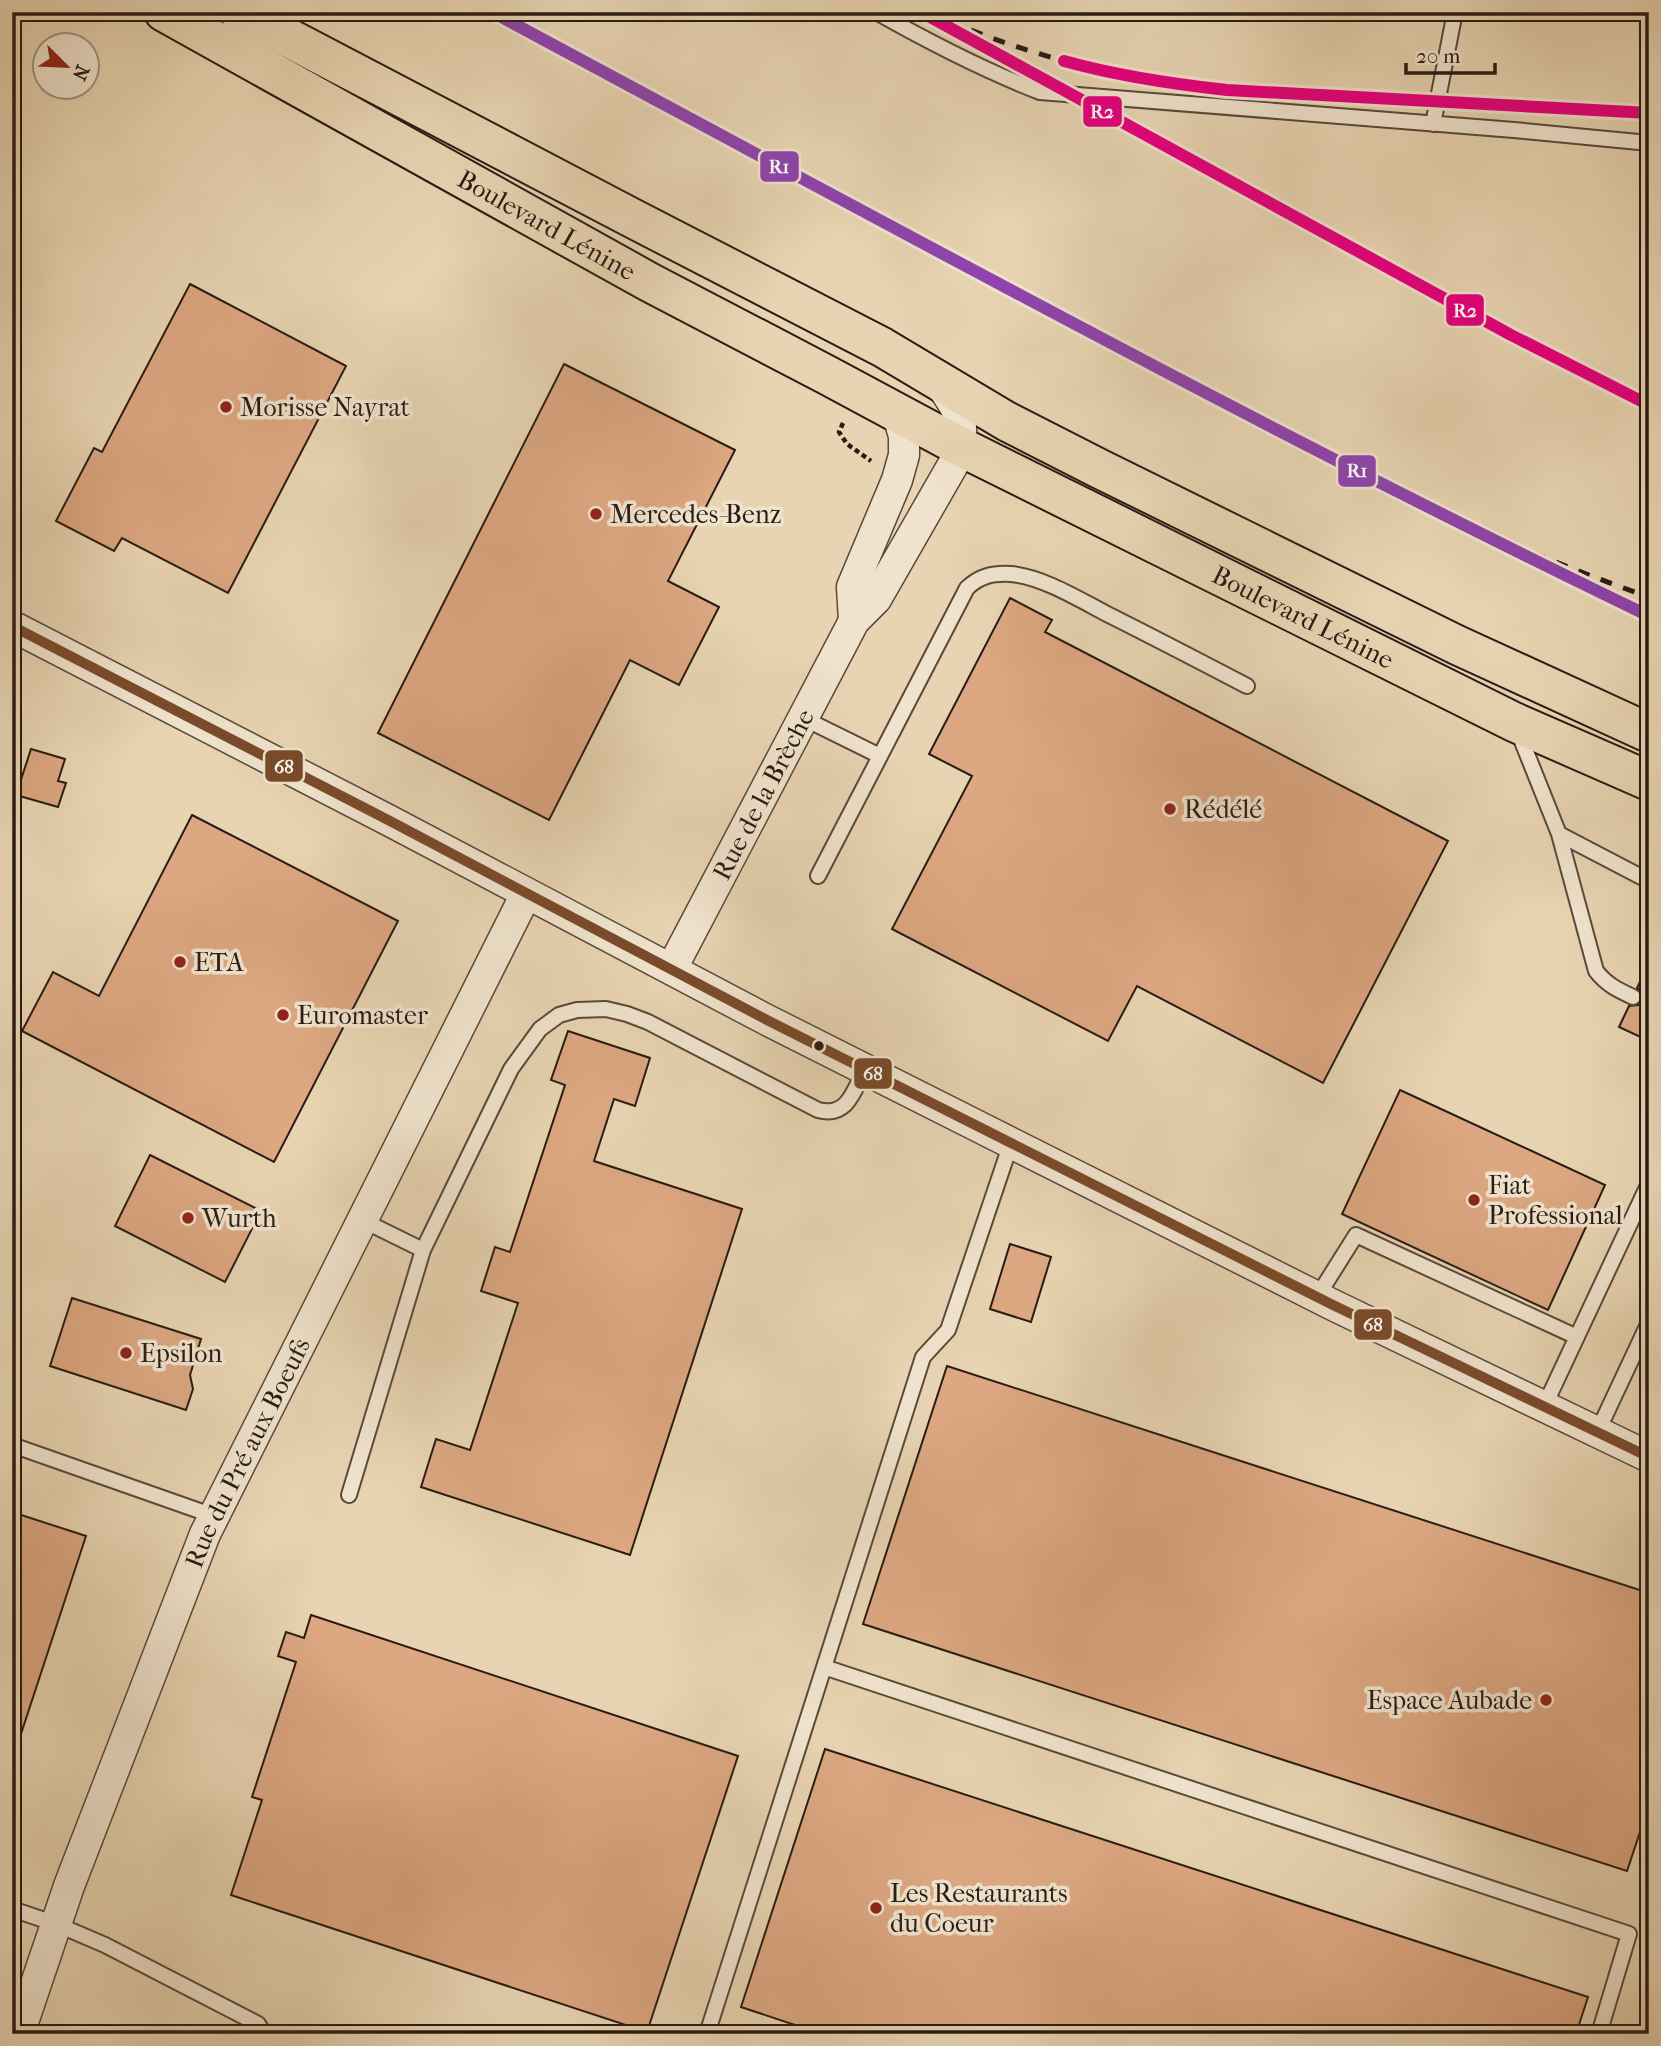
<svg xmlns="http://www.w3.org/2000/svg" width="1661" height="2046" font-family="'IM FELL French Canon',serif">
<rect width="100%" height="100%" fill="#e8d4b2"/>
<filter id="stains"><feTurbulence type="fractalNoise" baseFrequency=".00286" numOctaves="4"/><feColorMatrix values="0 0 0 0 .2 0 0 0 0 .09 0 0 0 0 .02 0 0 0 .5 -.17"/></filter>
<radialGradient id="worn" r=".72"><stop offset=".6" stop-color="#630" stop-opacity="0"/><stop offset="1" stop-color="#630" stop-opacity=".3"/></radialGradient>
<path fill="#dca781" stroke="#291b15" stroke-width="2" d="M 190,284 L 346,366 L 228,593 L 122,538 L 114,551 L 56,521 L 94,448 L 102,452 Z
M 564,364 L 735,450 L 668,581 L 719,607 L 679,685 L 630,660 L 549,820 L 378,733 Z
M 1010,598 L 1052,620 L 1045,632 L 1448,841 L 1323,1083 L 1137,986 L 1108,1041 L 892,929 L 972,776 L 929,754 Z
M 31,749 L 65,759 L 58,781 L 66,783 L 58,807 L 16,795 Z
M 192,815 L 398,921 L 274,1162 L 22,1031 L 53,972 L 99,996 Z
M 1649,963 L 1649,1041 L 1619,1027 L 1629,1006 L 1638,1005 L 1642,1000 L 1641,992 L 1637,988 Z
M 568,1031 L 650,1058 L 635,1106 L 614,1099 L 594,1161 L 742,1209 L 630,1555 L 421,1487 L 436,1439 L 470,1450 L 518,1303 L 481,1291 L 495,1247 L 510,1252 L 565,1085 L 551,1080 Z
M 1400,1090 L 1605,1185 L 1548,1310 L 1342,1214 Z
M 150,1155 L 261,1211 L 225,1282 L 115,1226 Z
M 1010,1244 L 1051,1257 L 1031,1322 L 990,1309 Z
M 72,1298 L 201,1339 L 190,1375 L 193,1389 L 186,1410 L 50,1366 Z
M 947,1366 L 1649,1593 L 1649,1805 L 1627,1871 L 863,1624 Z
M 12,1512 L 86,1536 L 17,1746 L 12,1745 Z
M 311,1615 L 738,1756 L 647,2032 L 231,1895 L 262,1800 L 252,1797 L 296,1662 L 278,1656 L 286,1632 L 304,1638 Z
M 825,1749 L 1588,1997 L 1576,2034 L 822,2034 L 741,2007 Z"/>
<g fill="none" stroke-linecap="round" stroke-linejoin="round">
<defs>
<path id="service" d="M 876,12 C 929,42 983,70 1040,92 L 1514,130 L 1649,143
M 1433,124 L 1455,12
M 803,718 L 880,756
M 1517,729 L 1559,834 L 1649,881
M 1559,834 L 1596,971 C 1607,985 1618,990 1633,997
M 818,876 L 967,588 C 980,576 992,573 1011,574 C 1043,577 1080,600 1109,615 C 1155,638 1201,662 1247,686
M 362,1220 L 423,1250
M 1317,1297 L 1356,1235 L 1577,1337
M 1544,1407 L 1649,1183
M 1597,1433 L 1649,1322
M 12,1445 L 214,1516
M 349,1495 L 423,1250 L 511,1069 L 540,1029 L 559,1015 L 577,1010 L 606,1009 L 627,1014 L 648,1022 L 818,1110 C 848,1118 854,1090 865,1069
M 824,1667 L 1629,1934 L 1599,2034
M 12,1909 L 56,1924 L 105,1945 L 258,2024 L 264,2034
M 707,2034 L 923,1357 L 948,1330 L 1011,1143"/>
<g id="minor">
<path d="M 854,621 L 852,587 L 897,480 L 904,455 L 904,436 L 897,412"/>
<path d="M 12,626 L 390,821 L 767,1020 L 1011,1143 L 1333,1305 L 1649,1457"/>
<path id="s1" d="M 672,968 L 854,621 L 876,599 L 954,463 C 969,426 960,410 937,380"/>
<path id="s2" d="M 19,2034 L 69,1886 L 205,1534 L 526,894"/>
</g>
<g id="primary">
<path id="s3" d="M 164,12 L 649,282 L 827,375 L 961,447 L 1514,722 L 1649,781"/>
<path d="M 239,12 L 634,219 L 882,347 L 1006,421 L 1100,469 L 1457,645 L 1649,733"/>
</g>
</defs>
<use href="#service" stroke="#59493c" stroke-width="18"/>
<use href="#minor" stroke="#59493c" stroke-width="33"/>
<use href="#primary" stroke="#291b15" stroke-width="42"/>
<path stroke="#291b15" stroke-width="4.5" stroke-dasharray="5 3.5" stroke-linecap="butt" d="M 843,423 L 839,432 L 847,444 L 871,461"/>
<use href="#service" stroke="#f0e3cd" stroke-width="14"/>
<use href="#minor" stroke="#f0e3cd" stroke-width="30"/>
<use href="#primary" stroke="#e8d4b2" stroke-width="38"/>
<path stroke="#291b15" stroke-width="5" stroke-dasharray="12 12" stroke-linecap="butt" d="M 921,12 L 1511,335 L 1649,405
M 971,30 C 1054,63 1139,81 1227,90 L 1649,113
M 1402,495 C 1484,533 1563,567 1649,597"/>
<defs>
<path id="bus-1" d="M 12,626 L 390,821 L 767,1020 L 1011,1143 L 1333,1305 L 1649,1457"/>
</defs>
<use href="#bus-1" stroke="#f0e3cd" stroke-width="16"/>
<use href="#bus-1" stroke="#7a4b2a" stroke-width="10"/>
<defs>
<path id="rail-1" d="M 492,12 C 875,217 1257,427 1649,616"/>
<path id="rail-2" d="M 921,12 L 1511,335 L 1649,405
M 1064,61 C 1118,76 1172,84 1227,90 L 1649,113"/>
</defs>
<use href="#rail-1" stroke="#f0e3cd" stroke-width="18"/>
<use href="#rail-2" stroke="#f0e3cd" stroke-width="18"/>
<use href="#rail-1" stroke="#8e44ad" stroke-width="12"/>
<use href="#rail-2" stroke="#e5007d" stroke-width="12"/>
</g>
<g fill="#8f2418" stroke="#f0e3cd" stroke-width="2.5">
<circle cx="226" cy="407" r="7"/>
<circle cx="596" cy="514" r="7"/>
<circle cx="1170" cy="809" r="7"/>
<circle cx="180" cy="962" r="7"/>
<circle cx="283" cy="1015" r="7"/>
<circle cx="1474" cy="1200" r="7"/>
<circle cx="188" cy="1218" r="7"/>
<circle cx="126" cy="1353" r="7"/>
<circle cx="1546" cy="1700" r="7"/>
<circle cx="876" cy="1908" r="7"/>
</g>
<circle fill="#291b15" stroke="#f0e3cd" stroke-width="2.5" cx="819" cy="1046" r="6"/>
<g text-anchor="middle" stroke-width="7" stroke-linejoin="round" paint-order="stroke">
<g font-size="26" fill="#291b15" stroke="#f0e3cd">
<text dy="9" stroke="none"><textPath href="#s3" startOffset="438">Boulevard Lénine</textPath></text>
<text dy="9" stroke="none"><textPath href="#s3" startOffset="1290">Boulevard Lénine</textPath></text>
<text dy="9" stroke="none"><textPath href="#s1" startOffset="196">Rue de la Brèche</textPath></text>
<text dy="9" stroke="none"><textPath href="#s2" startOffset="625">Rue du Pré aux Boeufs</textPath></text>
</g>
<g font-size="26" fill="#291b15" stroke="#f0e3cd" text-anchor="start">
<text x="240" y="416">Morisse Nayrat</text>
<text x="610" y="523">Mercedes-Benz</text>
<text x="1184" y="818">Rédélé</text>
<text x="194" y="971">ETA</text>
<text x="297" y="1024">Euromaster</text>
<text x="1488" y="1194">Fiat<tspan x="1488" dy="30">Professional</tspan></text>
<text x="202" y="1227">Wurth</text>
<text x="140" y="1362">Epsilon</text>
<text x="1532" y="1709" text-anchor="end">Espace Aubade</text>
<text x="890" y="1902">Les Restaurants<tspan x="890" dy="30">du Coeur</tspan></text>
</g>
</g>
<g stroke="#f0e3cd" stroke-width="2.5">
<rect x="1082" y="95" width="41" height="33" rx="7" fill="#e5007d"/>
<rect x="759" y="150" width="41" height="33" rx="7" fill="#8e44ad"/>
<rect x="1445" y="293" width="40" height="34" rx="7" fill="#e5007d"/>
<rect x="1337" y="454" width="40" height="34" rx="7" fill="#8e44ad"/>
<rect x="264" y="749" width="40" height="34" rx="7" fill="#7a4b2a"/>
<rect x="853" y="1057" width="40" height="33" rx="7" fill="#7a4b2a"/>
<rect x="1353" y="1308" width="40" height="33" rx="7" fill="#7a4b2a"/>
</g>
<g font-size="19" text-anchor="middle" font-weight="bold" fill="#fff">
<text x="1102" y="118">R2</text>
<text x="779" y="173">R1</text>
<text x="1465" y="317">R2</text>
<text x="1357" y="477">R1</text>
<text x="284" y="773">68</text>
<text x="873" y="1080">68</text>
<text x="1373" y="1331">68</text>
</g>
<rect width="1661" height="2046" fill="none" stroke="#e8d4b2" stroke-width="42"/>
<rect x="14" y="14" width="1633" height="2018" fill="none" stroke="#291b15" stroke-width="3.5"/>
<rect x="21" y="21" width="1619" height="2004" fill="none" stroke="#291b15" stroke-width="2"/>
<g transform="translate(66 66) rotate(114)"><circle r="33" fill="#f0e3cd" stroke="#a09383" stroke-width="2"/>
<path d="M0-5L12 26L0 18L-12 26Z" fill="#8f2418"/>
<text y="-10" font-size="19" font-weight="bold" text-anchor="middle" fill="#291b15">N</text>
</g>
<path d="M1406 63v10h89v-10" fill="none" stroke="#291b15" stroke-width="3.5"/>
<text x="1416" y="63" font-size="21" fill="#291b15" stroke="#f0e3cd" stroke-width="5" paint-order="stroke">20 m</text>
<rect width="100%" height="100%" filter="url(#stains)"/>
<rect width="100%" height="100%" fill="url(#worn)"/>
</svg>
